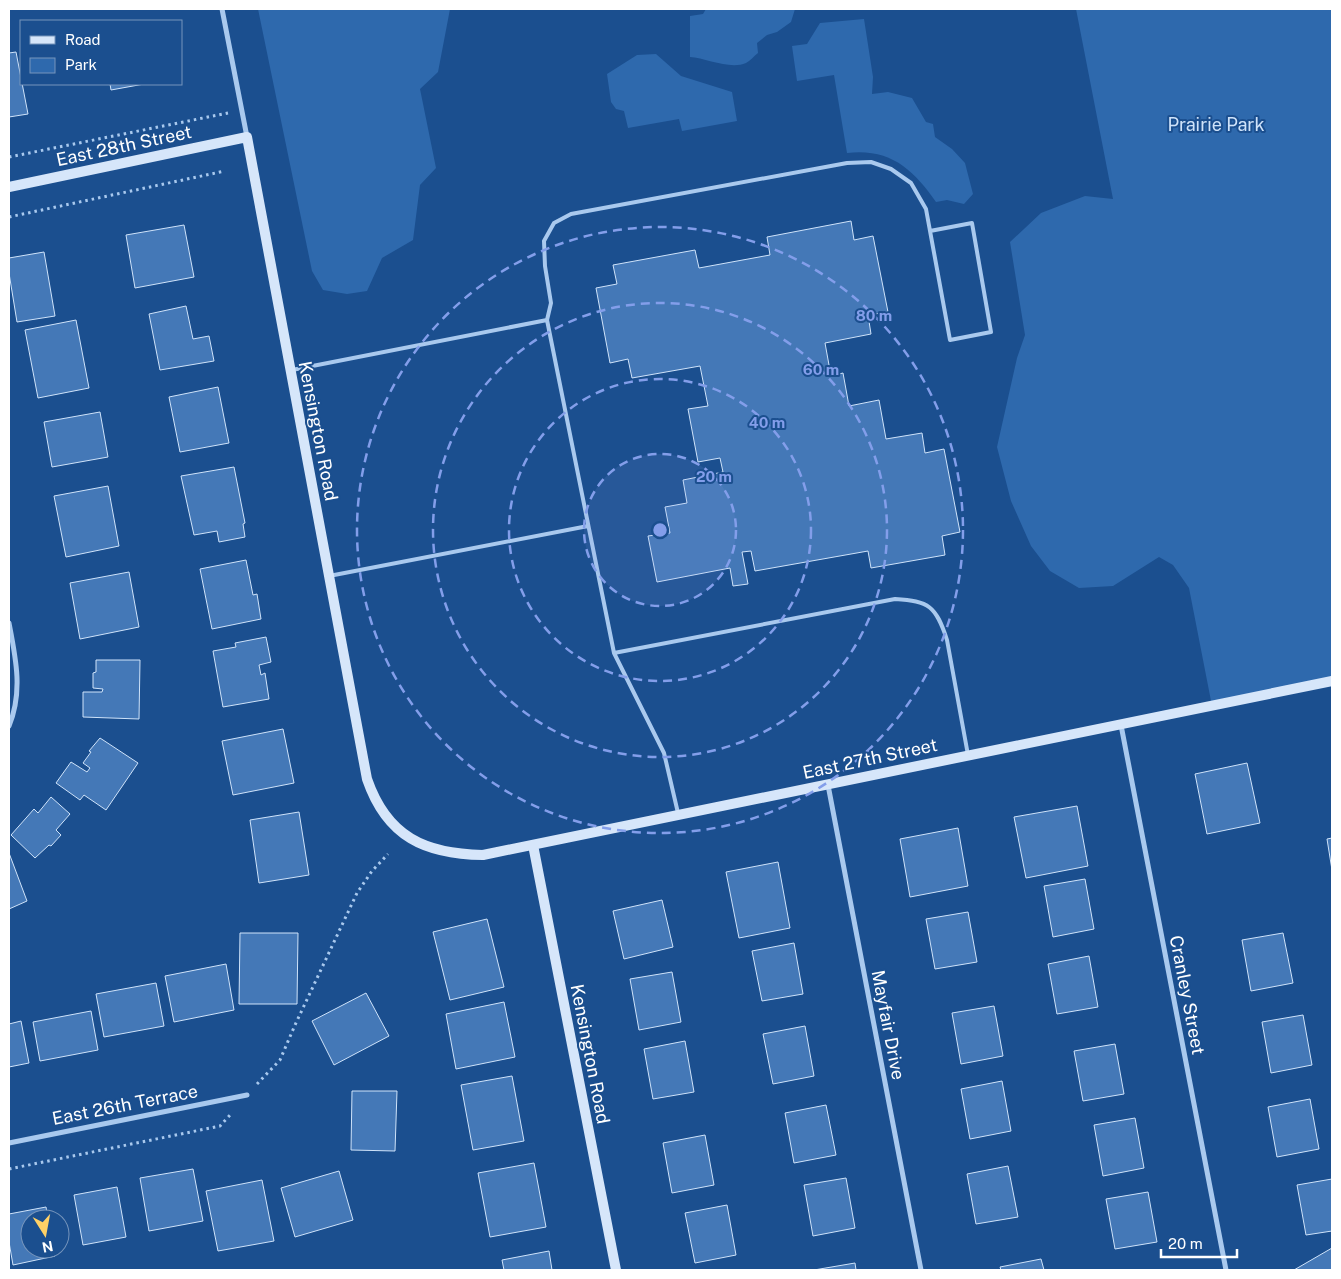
<svg xmlns="http://www.w3.org/2000/svg" width="1341" height="1279" font-family="'Public Sans',sans-serif">
<rect width="100%" height="100%" fill="#1b4f8f"/>
<path fill="#2e69ad" d="M 258,9 L 450,9 L 438,72 L 420,89 L 436,168 L 420,185 L 413,240 L 382,258 L 367,291 L 347,294 L 323,290 L 312,271 Z
M 706,9 L 795,9 L 791,22 L 777,32 L 767,35 L 757,43 L 758,53 C 754,56 750,61 746,63 C 730,70 706,58 690,57 L 690,16 L 703,14 Z
M 1076,9 L 1332,9 L 1332,681 L 1212,706 L 1189,588 L 1173,565 L 1159,557 L 1113,586 L 1079,588 L 1050,571 L 1031,546 L 1011,501 L 997,447 L 1017,358 L 1025,335 L 1010,242 L 1041,213 L 1085,196 L 1113,199 Z
M 864,19 L 873,77 L 872,94 L 888,92 L 912,98 L 926,122 L 933,124 L 935,137 L 952,149 L 965,163 L 973,194 L 964,204 L 947,200 L 936,202 C 913,169 890,148 847,153 L 834,75 L 797,81 L 792,46 L 807,44 L 820,23 Z
M 656,54 L 681,76 L 732,92 L 737,121 L 682,131 L 679,119 L 628,128 L 624,111 L 616,109 L 611,102 L 607,74 L 637,55 Z"/>
<path fill="#4478b7" stroke="#cfe3fa" d="M 16,52 L 28,114 L 9,117 L 9,53 Z
M 110,84 L 144,84 L 111,90 Z
M 851,221 L 854,240 L 873,236 L 888,312 L 868,315 L 871,334 L 825,343 L 831,376 L 843,373 L 849,406 L 879,400 L 886,439 L 922,433 L 925,453 L 944,449 L 960,532 L 942,536 L 945,555 L 871,568 L 868,551 L 755,571 L 751,551 L 742,552 L 748,584 L 733,586 L 730,568 L 657,582 L 648,536 L 670,533 L 665,507 L 687,503 L 683,480 L 723,472 L 720,458 L 698,462 L 688,409 L 708,406 L 700,366 L 632,378 L 628,359 L 610,363 L 596,288 L 617,284 L 613,265 L 695,250 L 699,268 L 770,255 L 767,237 Z
M 184,225 L 194,277 L 135,288 L 126,235 Z
M 44,252 L 55,316 L 17,322 L 9,273 L 9,258 Z
M 186,306 L 193,339 L 209,336 L 214,361 L 160,370 L 149,314 Z
M 76,320 L 89,388 L 38,398 L 25,330 Z
M 218,387 L 229,443 L 180,452 L 169,397 Z
M 100,412 L 108,457 L 52,467 L 44,422 Z
M 234,467 L 245,523 L 243,524 L 245,537 L 219,542 L 217,531 L 194,535 L 181,476 Z
M 108,486 L 119,546 L 66,557 L 54,496 Z
M 246,560 L 253,595 L 257,594 L 261,619 L 212,629 L 200,569 Z
M 129,572 L 139,627 L 80,639 L 70,583 Z
M 266,637 L 271,662 L 259,665 L 261,675 L 265,673 L 269,699 L 223,707 L 213,651 L 236,647 L 235,643 Z
M 96,660 L 140,660 L 139,719 L 83,717 L 83,692 L 102,692 L 103,689 L 93,688 L 93,673 L 96,672 Z
M 283,729 L 294,783 L 233,795 L 222,741 Z
M 100,738 L 138,763 L 106,810 L 84,795 L 80,800 L 56,783 L 71,762 L 87,772 L 90,768 L 83,763 L 91,752 L 89,751 Z
M 1247,763 L 1260,823 L 1207,834 L 1195,774 Z
M 51,797 L 70,814 L 56,830 L 61,835 L 51,846 L 49,845 L 35,858 L 11,835 L 34,809 L 38,813 Z
M 1077,806 L 1088,866 L 1026,878 L 1014,817 Z
M 299,812 L 309,875 L 259,883 L 250,820 Z
M 958,828 L 968,886 L 910,897 L 900,839 Z
M 1332,838 L 1332,870 L 1327,839 Z
M 9,853 L 27,901 L 9,909 Z
M 778,862 L 790,928 L 739,938 L 726,872 Z
M 1085,879 L 1094,929 L 1053,937 L 1044,886 Z
M 662,900 L 673,947 L 624,959 L 613,911 Z
M 968,912 L 977,962 L 935,969 L 926,919 Z
M 487,919 L 504,987 L 450,1000 L 433,932 Z
M 240,933 L 298,933 L 297,1004 L 239,1004 Z
M 1283,933 L 1293,983 L 1251,991 L 1242,940 Z
M 794,943 L 803,994 L 762,1001 L 752,951 Z
M 1089,956 L 1098,1007 L 1057,1014 L 1048,964 Z
M 226,964 L 234,1010 L 174,1022 L 165,976 Z
M 672,972 L 681,1022 L 639,1030 L 630,979 Z
M 156,983 L 164,1026 L 104,1037 L 96,994 Z
M 366,993 L 389,1036 L 334,1065 L 312,1021 Z
M 504,1002 L 515,1057 L 456,1069 L 446,1014 Z
M 994,1006 L 1003,1056 L 961,1064 L 952,1013 Z
M 91,1011 L 98,1050 L 40,1061 L 33,1022 Z
M 1303,1015 L 1312,1065 L 1271,1073 L 1262,1022 Z
M 21,1021 L 29,1063 L 9,1067 L 9,1024 Z
M 805,1026 L 814,1076 L 773,1084 L 763,1034 Z
M 685,1041 L 694,1092 L 653,1099 L 644,1049 Z
M 1115,1044 L 1124,1094 L 1083,1101 L 1074,1051 Z
M 512,1076 L 524,1141 L 473,1150 L 461,1085 Z
M 1002,1081 L 1011,1131 L 970,1139 L 961,1089 Z
M 352,1091 L 397,1091 L 395,1151 L 351,1150 Z
M 1310,1099 L 1319,1149 L 1277,1157 L 1268,1107 Z
M 826,1105 L 836,1155 L 794,1163 L 785,1113 Z
M 1135,1118 L 1144,1168 L 1103,1176 L 1094,1125 Z
M 705,1135 L 714,1185 L 672,1193 L 663,1143 Z
M 534,1163 L 546,1227 L 490,1237 L 478,1173 Z
M 1008,1166 L 1018,1217 L 976,1224 L 967,1174 Z
M 193,1169 L 203,1221 L 149,1231 L 140,1178 Z
M 339,1171 L 353,1220 L 295,1237 L 281,1188 Z
M 846,1178 L 855,1228 L 813,1236 L 804,1185 Z
M 1332,1179 L 1332,1231 L 1306,1235 L 1297,1185 Z
M 262,1180 L 274,1241 L 218,1251 L 206,1191 Z
M 117,1187 L 126,1237 L 83,1245 L 74,1195 Z
M 1148,1192 L 1157,1242 L 1115,1249 L 1106,1199 Z
M 727,1205 L 736,1255 L 695,1263 L 685,1213 Z
M 46,1207 L 48,1219 L 30,1219 L 30,1249 L 54,1249 L 55,1256 L 13,1265 L 9,1242 L 9,1214 Z
M 1332,1248 L 1332,1270 L 1294,1270 Z
M 549,1251 L 552,1270 L 504,1270 L 502,1260 Z
M 1041,1259 L 1044,1270 L 1001,1270 L 1000,1267 Z
M 855,1263 L 856,1270 L 814,1270 Z"/>
<g fill="none" stroke-linecap="round" stroke-linejoin="round">
<path stroke="#a9c9ee" stroke-width="3" stroke-dasharray="2.5 4" stroke-linecap="butt" d="M 9,157 L 228,113
M 9,217 L 225,171
M 257,1084 L 280,1060 L 295,1025 L 357,893 L 372,871 L 388,854
M 9,1169 L 220,1126 L 230,1115"/>
<path stroke="#a9c9ee" stroke-width="4" d="M 547,320 L 551,303 L 545,266 L 544,241 L 554,223 L 571,214 L 847,163 L 871,162 L 891,169 L 911,183 L 926,209 L 950,340 L 991,332 L 972,223 L 930,231
M 292,370 L 547,320 L 614,653 L 664,753 L 678,813
M 329,576 L 588,526
M 614,653 L 895,599 C 929,601 936,606 947,640 L 968,755"/>
<path stroke="#a9c9ee" stroke-width="5" d="M 222,9 L 247,137
M 9,623 C 16,659 23,692 9,726
M 1121,725 L 1226,1270
M 828,785 L 921,1270
M 9,1143 L 247,1095"/>
<path stroke="#d6e6fa" stroke-width="10" d="M 9,187 L 247,137 L 367,779 C 387,837 425,854 483,855 L 1332,681
M 533,845 L 616,1270"/>
</g>
<circle cx="660" cy="530" r="76" fill="#839eea" fill-opacity=".12"/>
<g fill="none" stroke="#839eea" stroke-width="2.5" stroke-dasharray="9 6">
<circle cx="660" cy="530" r="76"/>
<circle cx="660" cy="530" r="151"/>
<circle cx="660" cy="530" r="227"/>
<circle cx="660" cy="530" r="303"/>
</g>
<g text-anchor="middle" stroke-width="4" stroke-linejoin="round" paint-order="stroke">
<g font-size="18" fill="#cfe3fa" stroke="#1b4f8f">
<text x="1216" y="131">Prairie Park</text>
</g>
<g font-size="18" fill="#fff" stroke="#1b4f8f">
<text transform="translate(124 146) rotate(-12)" y="6">East 28th Street</text>
<text transform="translate(318 431) rotate(79)" y="6">Kensington Road</text>
<text transform="translate(870 759) rotate(-12)" y="6">East 27th Street</text>
<text transform="translate(1187 995) rotate(79)" y="6">Cranley Street</text>
<text transform="translate(888 1025) rotate(79)" y="6">Mayfair Drive</text>
<text transform="translate(590 1054) rotate(79)" y="6">Kensington Road</text>
<text transform="translate(125 1105) rotate(-11)" y="6">East 26th Terrace</text>
</g>
</g>
<circle cx="660" cy="530" r="8" fill="#839eea" stroke="#1b4f8f" stroke-width="2.5"/>
<g font-size="15" text-anchor="middle" font-weight="bold" fill="#839eea" stroke="#1b4f8f" stroke-width="4" stroke-linejoin="round" paint-order="stroke">
<text x="874" y="321">80 m</text>
<text x="821" y="375">60 m</text>
<text x="767" y="428">40 m</text>
<text x="714" y="482">20 m</text>
</g>
<rect width="1341" height="1279" fill="none" stroke="#ffffff" stroke-width="20"/>
<rect x="20" y="20" width="162" height="65" fill="#1b4f8f" stroke="#7695bc"/>
<rect x="30" y="36" width="25" height="8" fill="#d6e6fa" stroke="#7695bc"/>
<text x="65" y="45" font-size="15" fill="#ffffff">Road</text>
<rect x="30" y="58" width="25" height="15" fill="#2e69ad" stroke="#7695bc"/>
<text x="65" y="70" font-size="15" fill="#ffffff">Park</text>
<g transform="translate(45 1234) rotate(169)"><circle r="24" fill="#1b4f8f" stroke="#7695bc"/>
<path d="M0-4L9 19L0 12L-9 19Z" fill="#ffd166"/>
<text y="-8" font-size="14" font-weight="bold" text-anchor="middle" fill="#ffffff">N</text>
</g>
<path d="M1161 1249v8h76v-8" fill="none" stroke="#ffffff" stroke-width="2.5"/>
<text x="1168" y="1249" font-size="15" fill="#ffffff" stroke="#1b4f8f" stroke-width="4" paint-order="stroke">20 m</text>
</svg>
